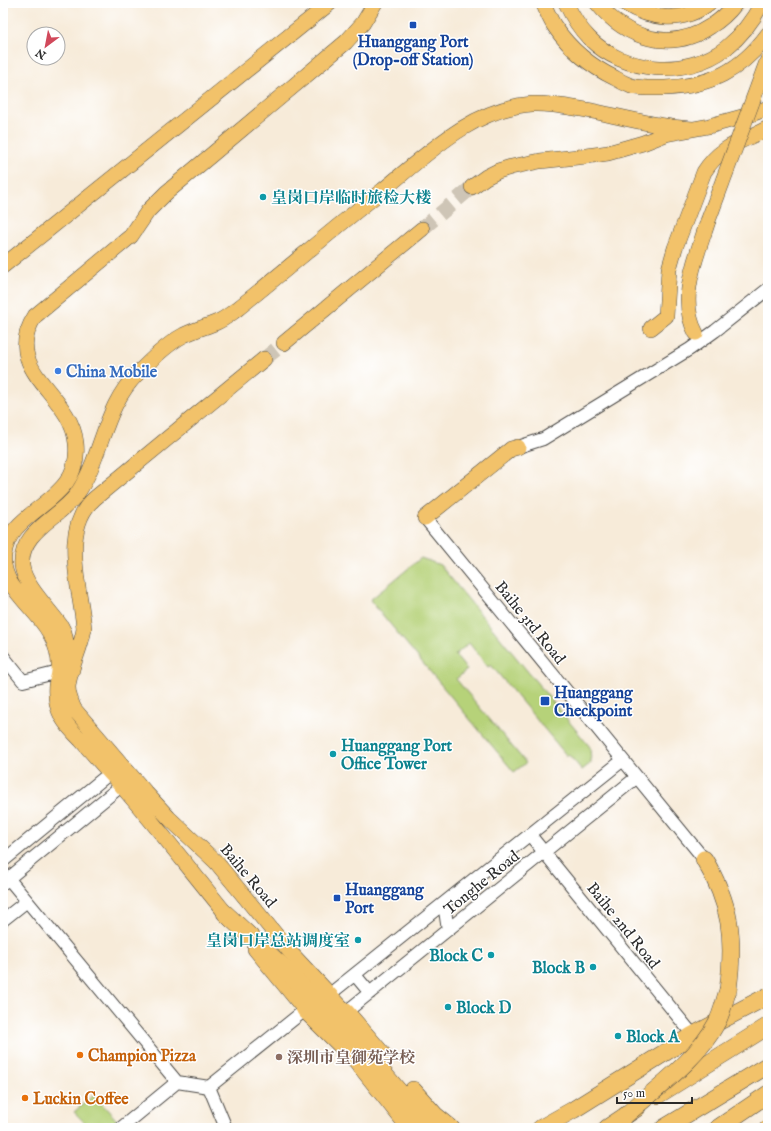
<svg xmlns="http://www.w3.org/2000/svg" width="771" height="1131" font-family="'IM FELL English','Noto Serif SC',serif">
<rect width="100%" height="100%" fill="#fff"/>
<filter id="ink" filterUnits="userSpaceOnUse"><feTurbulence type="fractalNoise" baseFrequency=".025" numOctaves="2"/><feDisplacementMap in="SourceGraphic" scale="8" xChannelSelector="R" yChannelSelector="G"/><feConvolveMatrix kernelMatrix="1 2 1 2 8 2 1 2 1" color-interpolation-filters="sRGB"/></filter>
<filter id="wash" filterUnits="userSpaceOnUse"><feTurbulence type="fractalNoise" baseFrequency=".012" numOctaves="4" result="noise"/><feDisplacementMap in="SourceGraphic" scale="16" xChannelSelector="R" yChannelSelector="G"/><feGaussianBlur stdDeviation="0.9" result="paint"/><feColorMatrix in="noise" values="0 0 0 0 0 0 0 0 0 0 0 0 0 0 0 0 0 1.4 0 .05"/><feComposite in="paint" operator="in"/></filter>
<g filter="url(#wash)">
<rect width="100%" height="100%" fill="#f7ebd9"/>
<path fill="#b6d279" stroke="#707e52" d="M 421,558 L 440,565 L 590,747 L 591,763 L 582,770 L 569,755 L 567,756 L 491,665 L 488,667 L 469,643 L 455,655 L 467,670 L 456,679 L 526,763 L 514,772 L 370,600 Z
M 94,1095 L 124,1128 L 90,1128 L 74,1112 Z"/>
</g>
<g filter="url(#ink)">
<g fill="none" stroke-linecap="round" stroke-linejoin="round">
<path stroke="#cec5b6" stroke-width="15" stroke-dasharray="15 8" stroke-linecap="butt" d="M 422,229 L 472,187
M 264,359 L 284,343"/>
<defs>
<path id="minor" d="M 518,447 L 543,439 L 690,349 L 715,331 L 768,289
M 425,518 L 704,859
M 3,656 L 23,681 L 59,672
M 530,835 L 693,1035
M 3,861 L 110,773
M 8,878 L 177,1082
M 3,883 L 121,786
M 444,904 L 448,930
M 3,920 L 27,901
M 355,975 L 370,993
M 330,994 L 623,760
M 346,1012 L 637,777
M 209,1087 L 226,1128
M 121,1128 L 177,1082 L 209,1087 L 305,1010"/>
<path id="major" d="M 543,3 C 547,11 550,20 555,27 C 570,49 592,67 615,78 C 620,81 626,84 631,86 C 641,89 654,88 665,88 C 710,86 741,71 768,34
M 566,3 C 572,16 579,28 589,38 C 624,74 687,78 726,48 C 741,36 753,20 762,3
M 597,3 C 626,39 671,53 711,26 C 721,20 729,12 736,3
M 624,3 C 651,20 683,24 709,3
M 472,187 L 486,177 L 498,171 L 511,167 L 540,161 L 587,156 L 608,153 L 643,143 L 666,134 L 709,126 L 749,115 L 768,108
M 3,266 L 330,3
M 651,328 L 666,316 L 669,269 L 675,248 L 704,172 C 721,145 742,142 768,128
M 696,333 C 677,298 697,256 708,221
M 284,343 L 422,229
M 264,359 L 95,498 C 59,528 81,589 84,629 C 81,649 69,670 68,687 C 68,695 71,702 74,709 L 146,793 L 169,818 L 216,862 L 291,953 L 346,1012
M 425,518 L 511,449 L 518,447
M 72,670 L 64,632 L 61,626 C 50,610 24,585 22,566 C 19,531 60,518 77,494 C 103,456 103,407 138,373 C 151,360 167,344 184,335 C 194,330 205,327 215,323 C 223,320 229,315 236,310 C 285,271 333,229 383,190 C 427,154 473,108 532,104 C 553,103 572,108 592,111 C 625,118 659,127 693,129
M 232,921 C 195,876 159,829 120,784 C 107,770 94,755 81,740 C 74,733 67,726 62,717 C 57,708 55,696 56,685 C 57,680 59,676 59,671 C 60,658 56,643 49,632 C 35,607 0,586 4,555 C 9,507 83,503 76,443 C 71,392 0,371 35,316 L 131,236 L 148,211 L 166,193 L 346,42 L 363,23 L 375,3
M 255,949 L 305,1010
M 767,1128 L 768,1128"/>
<path id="highway" d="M 704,859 C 731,904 735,938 728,990
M 225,913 L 280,964 L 357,1042 L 430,1128
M 305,1010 L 356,1060 L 410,1128
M 346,1012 L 383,1055
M 413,1090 L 435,1115 L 451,1128
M 658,1095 L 768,1026
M 541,1128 L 573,1110 L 693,1035 L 762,999
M 607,1128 L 637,1108
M 664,1128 L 768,1065
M 718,1128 L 768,1094"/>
</defs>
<use href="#minor" stroke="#4a4845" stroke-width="14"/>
<use href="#major" stroke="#4a4845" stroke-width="16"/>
<use href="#highway" stroke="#4a4845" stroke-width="18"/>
<use href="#minor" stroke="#fff" stroke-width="12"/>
<use href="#major" stroke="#f2c26a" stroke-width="15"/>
<use href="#highway" stroke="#f2c26a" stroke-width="17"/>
<defs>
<path id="major-bridge" d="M 708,221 L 768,59"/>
<path id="highway-bridge" d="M 762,999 L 768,996
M 625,1116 C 655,1089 697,1060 716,1024 C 722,1014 724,1001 728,990"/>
</defs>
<use href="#major-bridge" stroke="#4a4845" stroke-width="16" stroke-linecap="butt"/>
<use href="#highway-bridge" stroke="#4a4845" stroke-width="18" stroke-linecap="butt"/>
<use href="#major-bridge" stroke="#f2c26a" stroke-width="15"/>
<use href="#highway-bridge" stroke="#f2c26a" stroke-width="17"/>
</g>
</g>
<g fill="#1a4fb4" stroke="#fff" stroke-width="1.5">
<rect x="409" y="21" width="8" height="8" rx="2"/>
<rect x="540" y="696" width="10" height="10" rx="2"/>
<rect x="333" y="894" width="8" height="8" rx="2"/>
</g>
<g fill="#0f9aa8" stroke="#fff" stroke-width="1.5">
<circle cx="263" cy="197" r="4"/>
<circle cx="333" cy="754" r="4"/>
<circle cx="358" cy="940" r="4"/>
<circle cx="491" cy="955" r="4"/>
<circle cx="593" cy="967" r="4"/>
<circle cx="448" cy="1007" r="4"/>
<circle cx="618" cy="1036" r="4"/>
</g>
<circle fill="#3f7fe0" stroke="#fff" stroke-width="1.5" cx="58" cy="371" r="4"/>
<g fill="#e8710a" stroke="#fff" stroke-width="1.5">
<circle cx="80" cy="1055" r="4"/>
<circle cx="25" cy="1098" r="4"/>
</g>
<circle fill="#8d6e63" stroke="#fff" stroke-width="1.5" cx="279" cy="1057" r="4"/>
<g text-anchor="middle" stroke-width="3" stroke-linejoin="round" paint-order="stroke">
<g font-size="16" font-weight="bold" fill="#164399" stroke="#fff" text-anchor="start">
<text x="413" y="47" text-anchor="middle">Huanggang Port<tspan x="413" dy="18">(Drop-off Station)</tspan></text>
<text x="554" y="698">Huanggang<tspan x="554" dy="18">Checkpoint</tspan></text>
<text x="345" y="895">Huanggang<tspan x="345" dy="18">Port</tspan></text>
</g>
<g font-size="16" font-weight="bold" fill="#0d838f" stroke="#fff" text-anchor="start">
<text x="271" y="203">皇岗口岸临时旅检大楼</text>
<text x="341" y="751">Huanggang Port<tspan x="341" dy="18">Office Tower</tspan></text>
<text x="350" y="946" text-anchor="end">皇岗口岸总站调度室</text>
<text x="483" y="961" text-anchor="end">Block C</text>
<text x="585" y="973" text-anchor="end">Block B</text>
<text x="456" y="1013">Block D</text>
<text x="626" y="1042">Block A</text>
</g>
<g font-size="16" font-weight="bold" fill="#366cbe" stroke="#fff" text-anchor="start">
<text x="66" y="377">China Mobile</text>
</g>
<g font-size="16" fill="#2b2b2b" stroke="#fff">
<text transform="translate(531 622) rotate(51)" y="6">Baihe 3rd Road</text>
<text transform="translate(249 875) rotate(50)" y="6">Baihe Road</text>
<text transform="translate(481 882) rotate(-39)" y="6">Tonghe Road</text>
<text transform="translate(624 925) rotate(51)" y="6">Baihe 2nd Road</text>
</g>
<g font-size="16" font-weight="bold" fill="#c56008" stroke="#fff" text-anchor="start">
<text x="88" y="1061">Champion Pizza</text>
<text x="33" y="1104">Luckin Coffee</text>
</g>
<g font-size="16" font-weight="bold" fill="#785e54" stroke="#fff" text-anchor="start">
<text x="287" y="1063">深圳市皇御苑学校</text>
</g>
</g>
<rect width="771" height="1131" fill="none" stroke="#fff" stroke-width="16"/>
<g transform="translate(46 46) rotate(212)"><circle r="19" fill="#ffffff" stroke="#aaaaaa"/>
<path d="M0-3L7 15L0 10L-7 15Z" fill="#d1495b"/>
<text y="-6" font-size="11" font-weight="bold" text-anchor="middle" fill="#2b2b2b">N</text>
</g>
<path d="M617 1097v6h75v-6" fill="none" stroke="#2b2b2b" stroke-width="2"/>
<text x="623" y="1097" font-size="12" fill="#2b2b2b" stroke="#ffffff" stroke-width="3" paint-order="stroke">50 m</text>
</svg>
